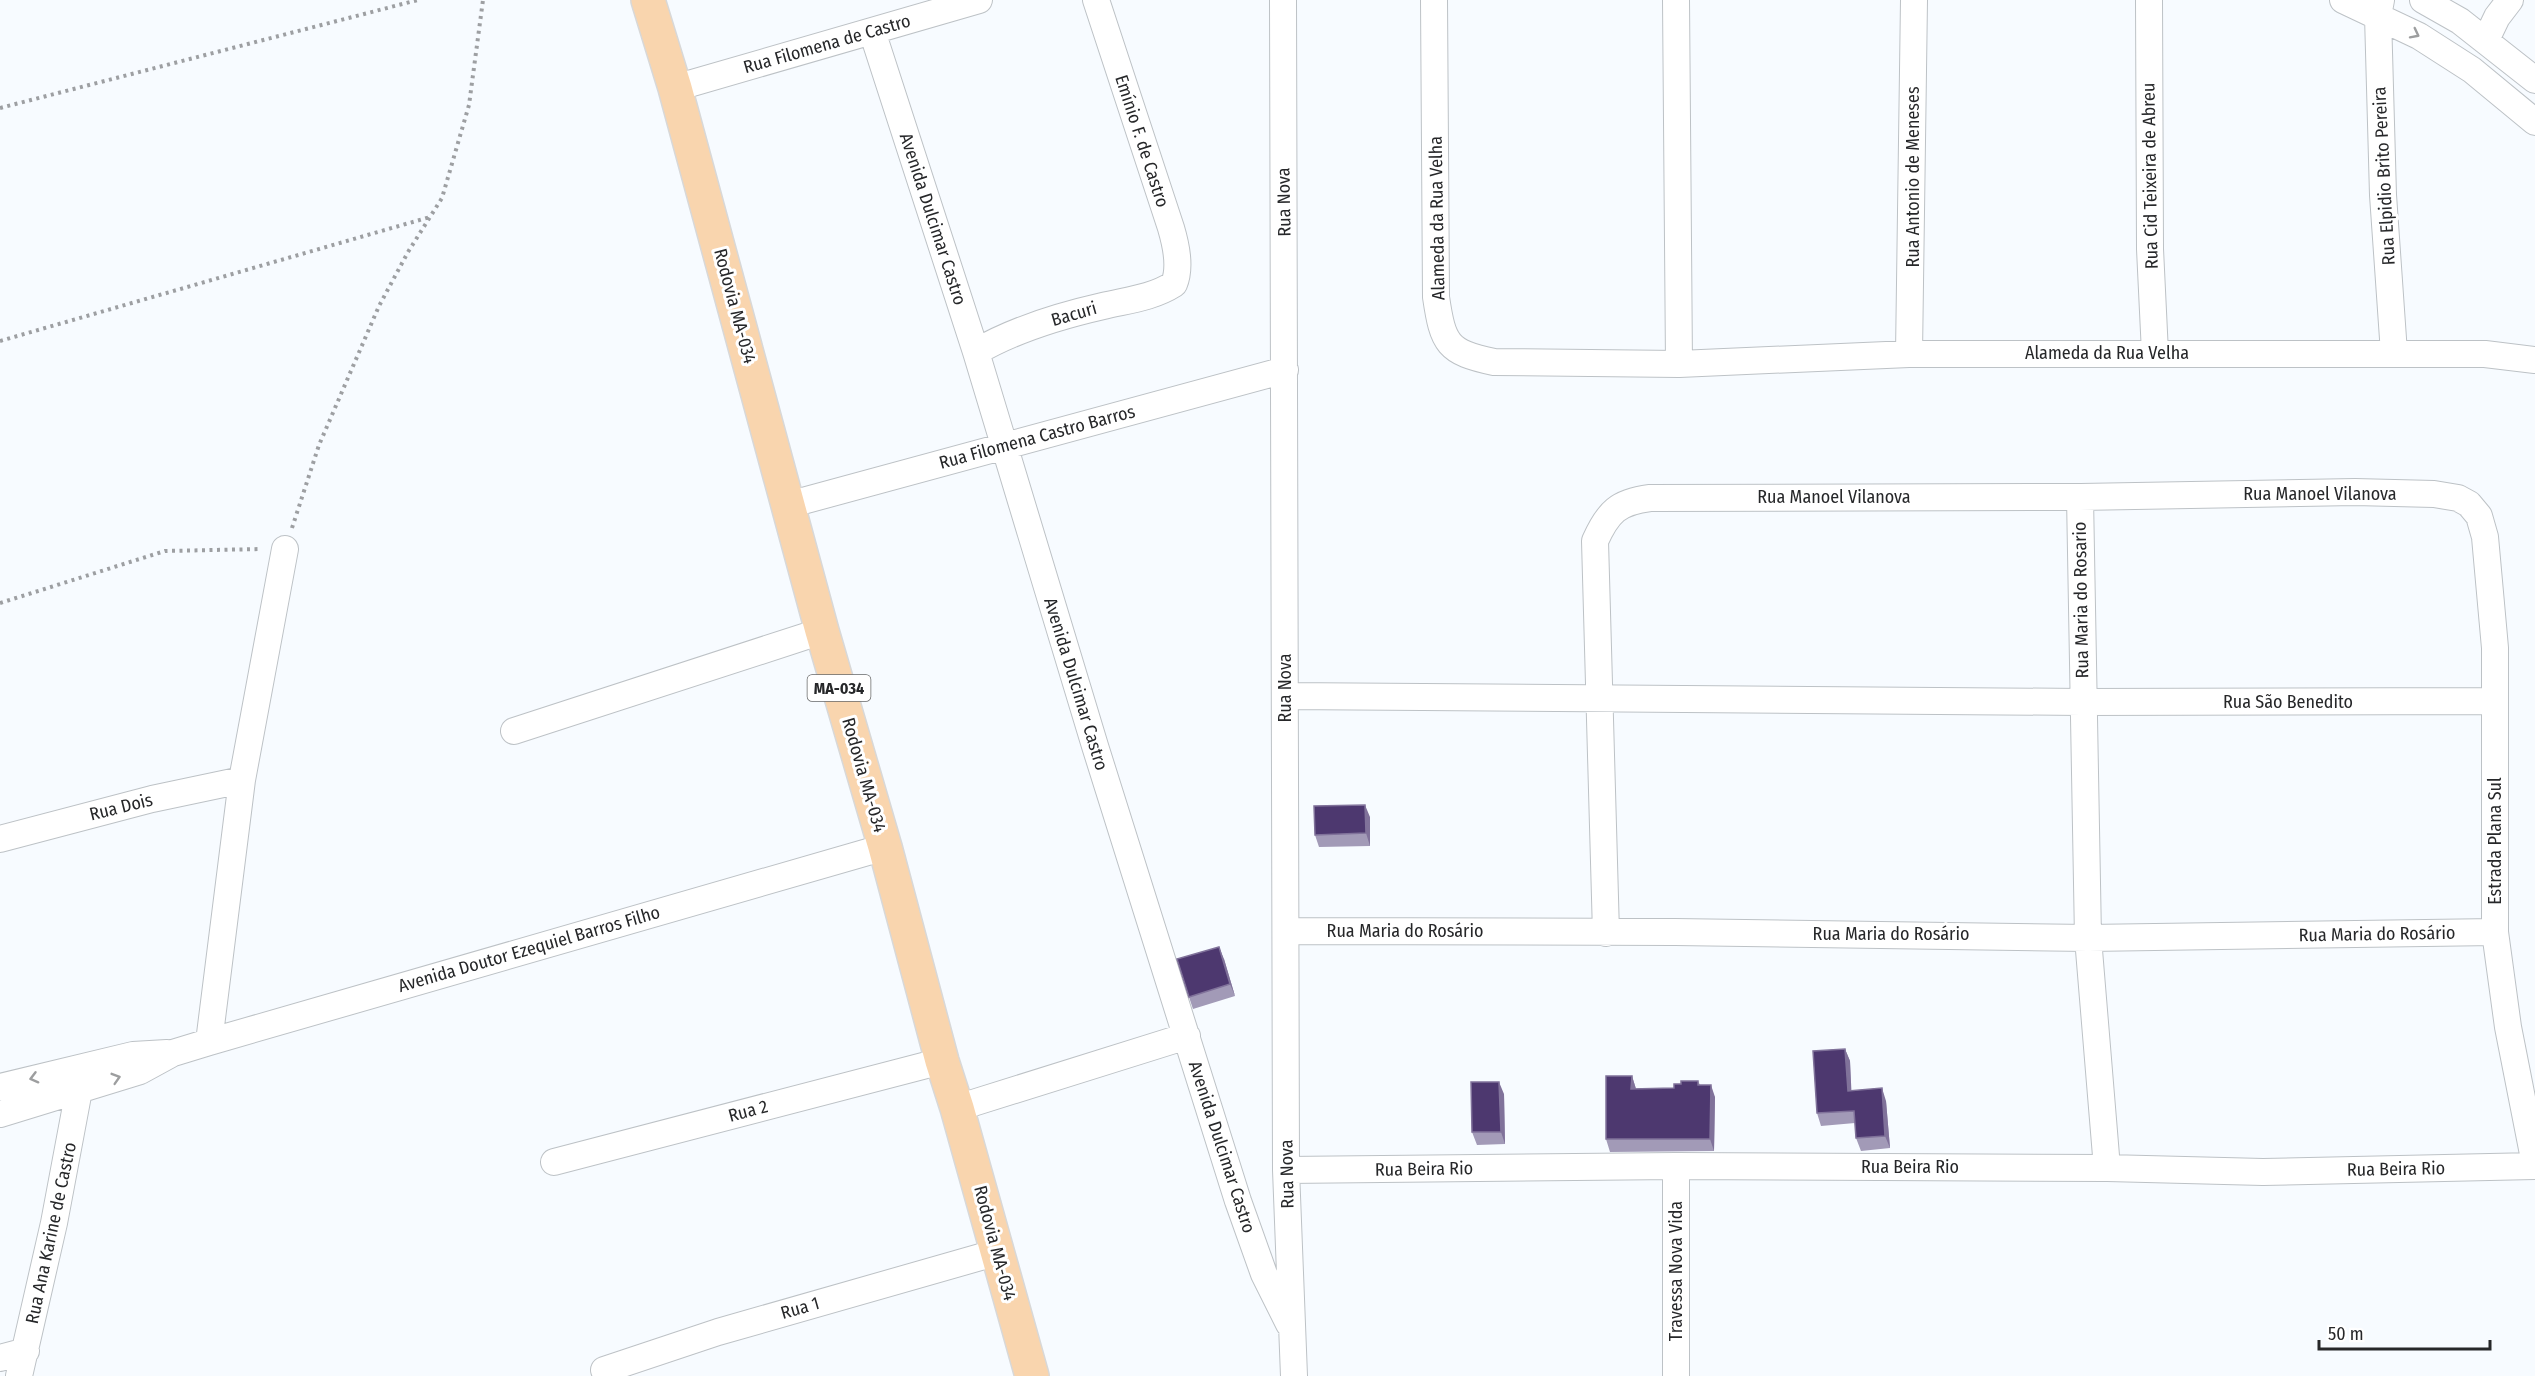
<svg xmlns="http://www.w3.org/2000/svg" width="2535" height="1376" font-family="'Fira Sans Condensed',sans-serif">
<rect width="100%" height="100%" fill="#f7fbff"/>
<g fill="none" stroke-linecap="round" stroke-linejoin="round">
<defs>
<path id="street" d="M 1283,0 L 1286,1170 L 1294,1376
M 1434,0 L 1436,297 C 1443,344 1447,352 1494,362 L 1679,364 L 1909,354 L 2485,354 L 2535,360
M 1676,0 L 1679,364
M 2149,0 L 2150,249 L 2155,353
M 2343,0 L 2419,36 L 2472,70 L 2535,122
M 2381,0 L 2378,16 L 2383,195 L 2394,353
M 2423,0 L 2460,21 L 2535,80
M 872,31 L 976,352 L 1095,746 L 1238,1201 L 1264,1274 L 1289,1324
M 2486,40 L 2497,17 L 2510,0
M 675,88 L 979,0
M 976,352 C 1015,329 1059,316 1103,306 C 1128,300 1152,298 1174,284 C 1181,267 1176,245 1171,228 L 1096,0
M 1909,354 L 1914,0
M 2080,497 L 2088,938 L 2107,1168
M 788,505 L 1285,370
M 1285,696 L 2082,702 L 2495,701
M 514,731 L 822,631
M 0,839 L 152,799 L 242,780
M 1287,931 L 1675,932 L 2088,938 L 2495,932
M 1606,933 L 1595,541 C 1608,512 1618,502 1650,498 L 2080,497 L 2355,492 L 2434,494 L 2458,498 L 2469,504 L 2479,516 L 2485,537 L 2495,648 L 2495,932 L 2508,1027 L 2535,1164
M 209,1042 L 242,780 L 285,549
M 0,1087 L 133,1055 L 167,1053
M 957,1108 L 1187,1036
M 0,1114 L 140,1071 L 173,1053 L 209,1042 L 885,847
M 554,1162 L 942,1061
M 1676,1166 L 1676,1376
M 1286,1170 L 1676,1166 L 2107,1168 L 2263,1172 L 2535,1166
M 0,1358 L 26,1351
M 604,1370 L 718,1332 L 998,1252
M 19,1376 L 54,1223 L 79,1090"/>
<path id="primary" d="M 648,0 L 675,88 L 822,631 L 885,847 L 942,1061 L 957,1108 L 1032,1376"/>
</defs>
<use href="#street" stroke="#bdc2c6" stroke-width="28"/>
<use href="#primary" stroke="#d8d8d8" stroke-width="36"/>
<path stroke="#9d9fa2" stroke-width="4" stroke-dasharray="3 4.5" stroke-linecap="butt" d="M 0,108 L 418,0
M 0,341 L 430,217
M 292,528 L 319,445 L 379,306 L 408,252 L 442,198 L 469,105 L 483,0
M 0,603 L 165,551 L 261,549"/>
<use href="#street" stroke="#fff" stroke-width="26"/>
<use href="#primary" stroke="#f9d5ae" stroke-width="33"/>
</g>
<path fill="#a29ab7" d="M 1370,817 L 1370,846 L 1319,847 L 1315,835 Z
M 1224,959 L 1235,996 L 1193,1009 L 1189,997 Z
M 1845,1049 L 1850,1061 L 1851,1091 L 1886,1101 L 1890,1148 L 1861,1151 L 1856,1138 L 1855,1123 L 1821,1126 L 1817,1113 Z
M 1632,1076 L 1636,1089 L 1674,1088 L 1681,1084 L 1698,1081 L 1700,1085 L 1715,1097 L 1714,1151 L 1610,1152 L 1606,1139 Z
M 1504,1094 L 1505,1144 L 1477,1145 L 1472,1132 Z"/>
<path fill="#80729a" d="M 1365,805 L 1370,817 L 1370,846 L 1366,833 Z
M 1219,947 L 1224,959 L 1235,996 L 1230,984 Z
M 1845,1049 L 1850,1061 L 1852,1103 L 1848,1091 Z
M 1632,1076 L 1636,1089 L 1631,1089 Z
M 1499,1082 L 1504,1094 L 1505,1144 L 1501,1132 Z
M 1711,1085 L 1715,1097 L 1714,1151 L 1710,1139 Z
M 1882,1088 L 1886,1101 L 1890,1148 L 1885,1136 Z"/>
<path fill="#4d386f" stroke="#80729a" stroke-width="1.5" d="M 1365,805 L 1366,833 L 1315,835 L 1314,806 Z
M 1219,947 L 1230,984 L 1189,997 L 1177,959 Z
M 1845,1049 L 1848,1091 L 1882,1088 L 1885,1136 L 1856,1138 L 1854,1111 L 1817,1113 L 1813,1051 Z
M 1606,1076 L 1632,1076 L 1631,1089 L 1674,1088 L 1674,1084 L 1681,1084 L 1681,1081 L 1698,1081 L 1698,1085 L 1711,1085 L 1710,1139 L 1606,1139 Z
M 1471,1082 L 1499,1082 L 1501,1132 L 1472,1132 Z"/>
<defs><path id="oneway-chevron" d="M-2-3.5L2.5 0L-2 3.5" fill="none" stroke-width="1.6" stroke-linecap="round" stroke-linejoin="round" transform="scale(1.5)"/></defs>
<g stroke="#9d9e9f">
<use href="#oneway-chevron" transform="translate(2415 34) rotate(27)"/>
<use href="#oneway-chevron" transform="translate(34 1078) rotate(165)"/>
<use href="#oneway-chevron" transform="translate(116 1078) rotate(-17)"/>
</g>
<g text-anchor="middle" stroke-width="6" stroke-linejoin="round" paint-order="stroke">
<rect fill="#fff" stroke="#676869" stroke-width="1.5" x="807.5" y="675" width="63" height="26" rx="4.5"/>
<g font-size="16" font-weight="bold" fill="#262729">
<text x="839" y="694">MA-034</text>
</g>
<g font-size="18" fill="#262729" stroke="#fff">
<text transform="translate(827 44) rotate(-16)" y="6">Rua Filomena de Castro</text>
<text transform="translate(1142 141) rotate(72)" y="6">Emínio F. de Castro</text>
<text transform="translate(2150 176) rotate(-91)" y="6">Rua Cid Teixeira de Abreu</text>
<text transform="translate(2384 176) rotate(-93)" y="6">Rua Elpidio Brito Pereira</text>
<text transform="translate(1913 177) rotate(-90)" y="6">Rua Antonio de Meneses</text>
<text transform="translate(1284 202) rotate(-91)" y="6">Rua Nova</text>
<text transform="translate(1437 218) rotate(-91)" y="6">Alameda da Rua Velha</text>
<text transform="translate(933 219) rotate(72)" y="6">Avenida Dulcimar Castro</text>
<text transform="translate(735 306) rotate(75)" y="6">Rodovia MA-034</text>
<text transform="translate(1074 314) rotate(-16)" y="6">Bacuri</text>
<text x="2107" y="359">Alameda da Rua Velha</text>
<text transform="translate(1037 437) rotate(-15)" y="6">Rua Filomena Castro Barros</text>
<text x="2320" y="500">Rua Manoel Vilanova</text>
<text x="1834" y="503">Rua Manoel Vilanova</text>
<text transform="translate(2081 600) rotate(-91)" y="6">Rua Maria do Rosario</text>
<text transform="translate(1076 684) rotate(73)" y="6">Avenida Dulcimar Castro</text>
<text transform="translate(1285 688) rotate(-90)" y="6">Rua Nova</text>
<text x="2288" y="708">Rua São Benedito</text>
<text transform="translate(864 775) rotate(74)" y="6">Rodovia MA-034</text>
<text transform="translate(121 807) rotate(-14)" y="6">Rua Dois</text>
<text transform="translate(2495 841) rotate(-90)" y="6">Estrada Plana Sul</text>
<text x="1405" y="937">Rua Maria do Rosário</text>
<text x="1891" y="940">Rua Maria do Rosário</text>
<text transform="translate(2377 934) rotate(-1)" y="6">Rua Maria do Rosário</text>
<text transform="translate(529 949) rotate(-16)" y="6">Avenida Doutor Ezequiel Barros Filho</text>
<text transform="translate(748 1111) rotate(-15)" y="6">Rua 2</text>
<text transform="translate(1222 1147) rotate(72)" y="6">Avenida Dulcimar Castro</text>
<text x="1910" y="1173">Rua Beira Rio</text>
<text transform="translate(1424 1169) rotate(-1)" y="6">Rua Beira Rio</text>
<text transform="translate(2396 1169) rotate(-1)" y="6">Rua Beira Rio</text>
<text transform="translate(1287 1174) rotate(-91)" y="6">Rua Nova</text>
<text transform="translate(51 1233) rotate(-78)" y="6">Rua Ana Karine de Castro</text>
<text transform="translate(995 1243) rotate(75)" y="6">Rodovia MA-034</text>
<text transform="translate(1676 1271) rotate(-90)" y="6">Travessa Nova Vida</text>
<text transform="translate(800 1308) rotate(-16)" y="6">Rua 1</text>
</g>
</g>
<path d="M2319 1340v9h171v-9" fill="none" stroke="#262729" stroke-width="3"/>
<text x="2328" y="1340" font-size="18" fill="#262729" stroke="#ffffff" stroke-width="4.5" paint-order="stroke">50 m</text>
</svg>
